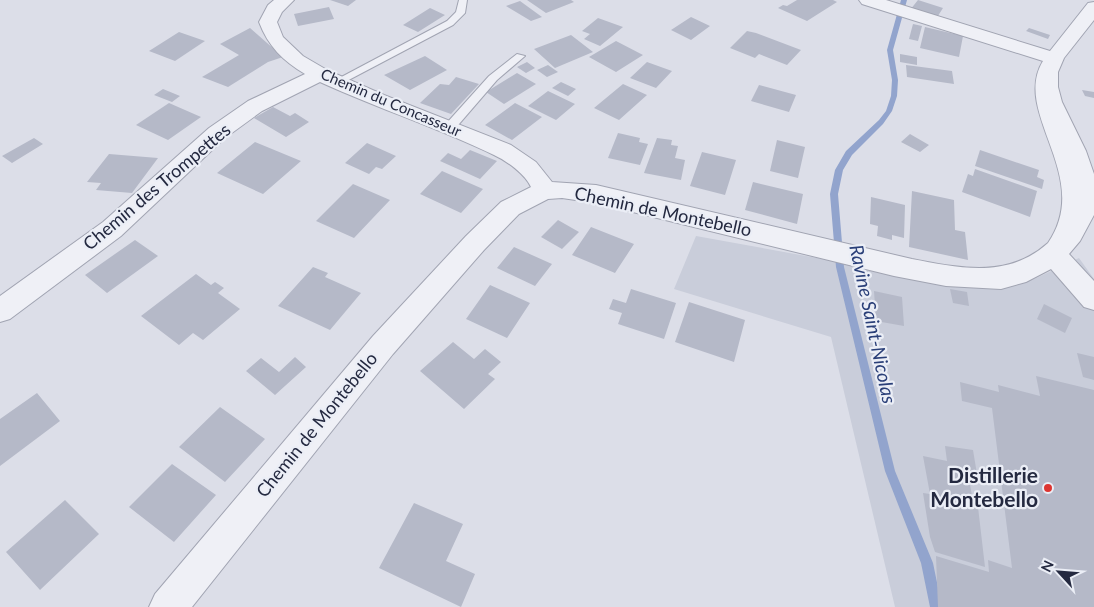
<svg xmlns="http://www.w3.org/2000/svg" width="1094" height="607" font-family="Lato,sans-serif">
<rect width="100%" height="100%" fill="#dcdee8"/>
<path fill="#c9cdda" d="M 696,236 L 982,288 L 1005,287 L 1032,280 L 1079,258 L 1094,279 L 1094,607 L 895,607 L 831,337 L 674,289 Z"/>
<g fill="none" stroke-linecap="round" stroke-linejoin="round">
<path fill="#92a4cd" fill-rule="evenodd" d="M 901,0 L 907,0 L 893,50 L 898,80 L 897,96 L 892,111 L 883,124 L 852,155 L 843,170 L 838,194 L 844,267 L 895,471 L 933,563 L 942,607 L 930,607 L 921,563 L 885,471 L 836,267 L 830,194 L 835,170 L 846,151 L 879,120 L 886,111 L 891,96 L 892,80 L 887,50 Z"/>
</g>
<path fill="#b5b9c8" d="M 330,0 L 356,0 L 348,6 Z
M 527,0 L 571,0 L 574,2 L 546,13 Z
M 797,0 L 833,0 L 837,2 L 807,21 L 778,8 L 783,5 L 787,6 Z
M 918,0 L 943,8 L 936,19 L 910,10 Z
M 520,1 L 542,17 L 531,21 L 506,6 Z
M 329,7 L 334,19 L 298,26 L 294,14 Z
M 430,8 L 445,15 L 418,32 L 403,25 Z
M 691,17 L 710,26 L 691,40 L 671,30 Z
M 598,18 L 623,27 L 600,46 L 584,39 L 590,34 L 582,31 Z
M 913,24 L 922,26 L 918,41 L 909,39 Z
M 925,27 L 963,36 L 959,57 L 920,48 Z
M 250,28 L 283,57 L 268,62 L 228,87 L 202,77 L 239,55 L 220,44 Z
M 1029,28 L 1050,35 L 1048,39 L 1026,31 Z
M 747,31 L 756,33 L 801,50 L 787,65 L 759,54 L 755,58 L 730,48 Z
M 179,32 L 205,41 L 175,61 L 149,51 Z
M 571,35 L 593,52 L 555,68 L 534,49 Z
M 616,41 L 643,55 L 616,72 L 589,57 Z
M 900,54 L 917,57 L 917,65 L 900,62 Z
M 425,56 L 447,70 L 410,90 L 384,75 Z
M 527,62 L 535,68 L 526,73 L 517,67 Z
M 647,62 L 672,71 L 656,88 L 630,78 Z
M 548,65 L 558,72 L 547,77 L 537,70 Z
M 906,65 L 952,71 L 954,84 L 907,77 Z
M 517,73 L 536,84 L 504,104 L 486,92 Z
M 456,77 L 479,84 L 451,114 L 420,103 L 440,84 L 449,85 Z
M 561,82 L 576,89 L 568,96 L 552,88 Z
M 623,84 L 647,95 L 619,120 L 594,108 Z
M 759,85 L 796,95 L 789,112 L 751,101 Z
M 163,89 L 180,96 L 172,102 L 154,95 Z
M 1082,90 L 1094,92 L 1094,98 L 1085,96 Z
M 548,91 L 575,104 L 556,120 L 528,106 Z
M 169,103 L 201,117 L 168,140 L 136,125 Z
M 515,103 L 542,117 L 512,140 L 485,125 Z
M 273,107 L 290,116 L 295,113 L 309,122 L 286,137 L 254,118 Z
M 618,133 L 640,138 L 639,142 L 648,144 L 640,165 L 608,158 Z
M 910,134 L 929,145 L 920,152 L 901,142 Z
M 34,138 L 43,144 L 12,163 L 2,156 Z
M 657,138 L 672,140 L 671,145 L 678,146 L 675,158 L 685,160 L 681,180 L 644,173 Z
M 777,140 L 805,147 L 798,178 L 770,171 Z
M 255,142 L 301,161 L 263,194 L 217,173 Z
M 367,143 L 396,156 L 382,169 L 376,167 L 369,174 L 345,163 Z
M 470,150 L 497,161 L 480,179 L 440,161 L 448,153 L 461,159 Z
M 980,150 L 1039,170 L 1037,177 L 1044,180 L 1042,189 L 975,166 Z
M 702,152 L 736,160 L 725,195 L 690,186 Z
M 109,154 L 158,158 L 132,193 L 96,190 L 101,183 L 87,182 Z
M 975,169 L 1037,191 L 1030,217 L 962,192 L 968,174 L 973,176 Z
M 442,171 L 483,189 L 461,213 L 420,194 Z
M 753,182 L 803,194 L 797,224 L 745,210 Z
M 353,184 L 390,200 L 354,238 L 316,221 Z
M 912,191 L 954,200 L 955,230 L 965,232 L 968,260 L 909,247 Z
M 871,197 L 905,205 L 904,238 L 892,235 L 892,240 L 877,236 L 878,226 L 870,224 Z
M 558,220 L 579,232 L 562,249 L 541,237 Z
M 591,227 L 634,244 L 615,273 L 572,255 Z
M 135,240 L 158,256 L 107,293 L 85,275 Z
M 514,247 L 552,264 L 535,286 L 497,268 Z
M 313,267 L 328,273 L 325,277 L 361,293 L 330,330 L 278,306 Z
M 196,274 L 211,285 L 215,282 L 224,288 L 218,293 L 240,309 L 203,340 L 193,333 L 179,345 L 141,316 Z
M 490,285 L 530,303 L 507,338 L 466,319 Z
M 631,289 L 676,303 L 664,339 L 618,324 L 622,313 L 609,309 L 613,299 L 626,303 Z
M 950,289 L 967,292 L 969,306 L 953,303 Z
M 874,291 L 902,297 L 904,326 L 876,321 Z
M 689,302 L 745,320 L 734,362 L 675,342 Z
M 1044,304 L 1072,318 L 1065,333 L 1037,319 Z
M 453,342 L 474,359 L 485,349 L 501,362 L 488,374 L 495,379 L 464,409 L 420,371 Z
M 1077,353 L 1094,357 L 1094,380 L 1083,377 Z
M 295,357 L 306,367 L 275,395 L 246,371 L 261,358 L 279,372 Z
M 1036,376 L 1094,390 L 1094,607 L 938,607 L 936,556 L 989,572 L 988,560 L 1012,568 L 992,408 L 962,401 L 960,382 L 999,392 L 998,385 L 1040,396 Z
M 37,393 L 60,421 L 0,466 L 0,419 Z
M 220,407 L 265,439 L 225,482 L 179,447 Z
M 945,446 L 973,450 L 978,480 L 969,479 L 974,507 L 978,507 L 985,567 L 935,552 L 930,537 L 923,493 L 930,494 L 923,456 L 947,461 Z
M 172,464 L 216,495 L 174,542 L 129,507 Z
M 65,500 L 99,534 L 40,590 L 6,552 Z
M 414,503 L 463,524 L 446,561 L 475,574 L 461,607 L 379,568 Z"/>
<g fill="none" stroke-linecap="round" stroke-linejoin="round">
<defs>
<path id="service" d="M 459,0 L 467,0 L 465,13 L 453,25 L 341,84 L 333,84 L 332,82 L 447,21 L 456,12 Z
M 517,54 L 525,56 L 497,80 L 453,131 L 445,131 L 445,125 L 489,76 Z"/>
<path id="minor" d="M 274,0 L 294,0 L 282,12 L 277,22 L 283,37 L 303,56 L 327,70 L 384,95 L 511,145 L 536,162 L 552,182 L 596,185 L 912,259 C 960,268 1008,279 1048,243 C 1094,176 1011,113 1043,61 L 862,4 L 859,0 L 886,0 L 1050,51 L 1088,3 L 1094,2 L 1094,20 L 1064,58 L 1058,72 L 1058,87 L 1062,102 L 1086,151 L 1094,174 L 1094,215 L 1080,241 L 1069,254 L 1094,281 L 1094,310 L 1084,307 L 1051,269 L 1026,282 L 1001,289 L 946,286 L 894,276 L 596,203 L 562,198 L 548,199 L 519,214 L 484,250 L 393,354 L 192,607 L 149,607 L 155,594 L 373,336 L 466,236 L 501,202 L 531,187 C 525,174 507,161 494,155 C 438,128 377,108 320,82 L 262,111 L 225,138 L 121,236 L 10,319 L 0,322 L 0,296 L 103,222 L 209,128 L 248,101 L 305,74 C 283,61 268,46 259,22 L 268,5 Z"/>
</defs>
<use href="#service" stroke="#a1a4b2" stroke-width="2"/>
<use href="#minor" stroke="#a1a4b2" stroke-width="2"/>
<use href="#service" fill="#eff0f6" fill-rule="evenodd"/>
<use href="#minor" fill="#eff0f6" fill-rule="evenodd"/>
</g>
<circle fill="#dd3531" stroke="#ebeef6" stroke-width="2" cx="1048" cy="488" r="5"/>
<g text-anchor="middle" stroke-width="4.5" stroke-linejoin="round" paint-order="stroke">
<g font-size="15" fill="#242940" stroke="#ebeef6">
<text transform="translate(391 103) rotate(23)" y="5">Chemin du Concasseur</text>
</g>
<g font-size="18" fill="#242940" stroke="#ebeef6">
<text transform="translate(157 187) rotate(-40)" y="6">Chemin des Trompettes</text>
<text transform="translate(663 212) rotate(12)" y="6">Chemin de Montebello</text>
<text transform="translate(317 425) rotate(-51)" y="6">Chemin de Montebello</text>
</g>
<g font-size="19" font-style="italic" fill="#2a3f78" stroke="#ebeef6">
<text transform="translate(873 324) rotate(78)" y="7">Ravine Saint-Nicolas</text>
</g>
<g font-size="21" font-weight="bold" fill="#242940" stroke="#ebeef6" text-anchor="end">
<text x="1038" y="483">Distillerie<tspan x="1038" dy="24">Montebello</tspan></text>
</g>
</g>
<g transform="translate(1059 572) rotate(296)" stroke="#ebeef6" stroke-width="4" paint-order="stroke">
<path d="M0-4L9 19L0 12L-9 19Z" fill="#242940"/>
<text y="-8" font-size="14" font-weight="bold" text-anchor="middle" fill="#242940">N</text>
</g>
</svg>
